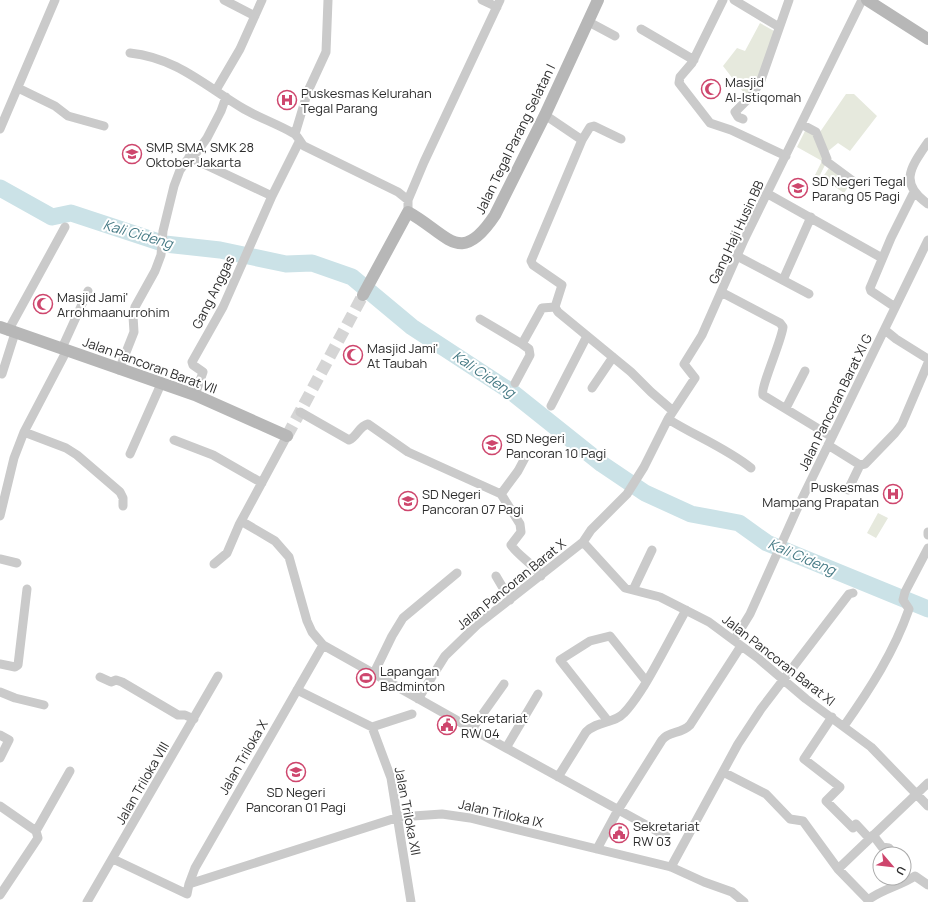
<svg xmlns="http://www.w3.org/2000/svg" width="928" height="902" font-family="Manrope,sans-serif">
<rect width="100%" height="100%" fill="#fff"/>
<path fill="#e6e9dd" d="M 760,23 L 774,31 L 761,74 L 747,97 L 723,66 L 737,48 L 745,51 Z
M 846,94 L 854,94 L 877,116 L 850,151 L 838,143 L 827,152 L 820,132 Z
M 806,129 L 816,134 L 826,163 L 819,177 L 815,175 L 822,161 L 797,147 Z
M 829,168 L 851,183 L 844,193 L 822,178 Z
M 878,513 L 888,518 L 876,538 L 867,533 Z"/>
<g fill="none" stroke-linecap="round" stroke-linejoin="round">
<path stroke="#cbe2e7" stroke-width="17" d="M 0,188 L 52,217 L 71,213 L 165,244 L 220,250 L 286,264 L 312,263 L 352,277 L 412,327 L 513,393 L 602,464 L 645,493 L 691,514 L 739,523 L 767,543 L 928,609"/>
<path stroke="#d5d5d5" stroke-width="12" stroke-dasharray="12 6" stroke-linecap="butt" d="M 287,436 L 363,295"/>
<path stroke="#cacaca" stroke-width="9" d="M 224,0 L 255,16
M 482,0 L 497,7
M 723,0 L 692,63 L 680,77 L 679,83 L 710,123 L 731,130 L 786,156
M 734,0 L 779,27
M 587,21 L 615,36
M 641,29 L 694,60
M 130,53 C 177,58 205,86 244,109 C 260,118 277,124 293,133 C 298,135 300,143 304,146 L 398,192 L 408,200 L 408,212
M 18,88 L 55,106 L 68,116 L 104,126
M 216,90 L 240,49 L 262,0
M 545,115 L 582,140
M 743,119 L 738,117 L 735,112 L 753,94 L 761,80 L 789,0
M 801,124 L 816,132 L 827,159 L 826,161 L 853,181
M 0,129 L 55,0
M 295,134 L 308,91 L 326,52 L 328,0
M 621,139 L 594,126 L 590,127 L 582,140 L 531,261 L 533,265 L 562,285 L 555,307 L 558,312 L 631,372 L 651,392 L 673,411
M 928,142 C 911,167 898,183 928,204
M 189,157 L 272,196
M 768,194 L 882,258
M 408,200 L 424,162 L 500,0
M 737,256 L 809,294
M 783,280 L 811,217
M 721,292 L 780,323 L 783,327 C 782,340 760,388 763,395 L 832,437
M 895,307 L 871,291 L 870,288 L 891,238 L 914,192
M 480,319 L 522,344
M 885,330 L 896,339 L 928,359
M 8,331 L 65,227
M 62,348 L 88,291
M 119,370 L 134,332 L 133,316 L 135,307 L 155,271 L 161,255 L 163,231 L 174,186 L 180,170 L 188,159 L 197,152 L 207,138 L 221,111 L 226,97
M 2,374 L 15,333
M 515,383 L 530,355 L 529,349 L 522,344 L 542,308 L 555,307
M 592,388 L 613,357
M 195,395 L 203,372 L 193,365 L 192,362 L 223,307 L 272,196 L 299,142
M 551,406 L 587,336
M 786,408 L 805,371
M 300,412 L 349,440 C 357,437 359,426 368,424 L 408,452 L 501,494 L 520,524 L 521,532 L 511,545 C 519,557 534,564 541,576
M 668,419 C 695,436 726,448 751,468
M 24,432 L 66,448 L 77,455 L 120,492 L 123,498 L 123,506
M 174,440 L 213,455 L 262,483
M 828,445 L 860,465
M 130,454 L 161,384
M 860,465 L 865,464 L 895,433 L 902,424 L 928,363
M 848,490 L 860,465
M 501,494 L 518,471 L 526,456
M 0,516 L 14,458 L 24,432 L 67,350
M 241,521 L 275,541 L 289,557 L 307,621 L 312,632 L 323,645 L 506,748 L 666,836
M 928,532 L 928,535
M 583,542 L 625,588 L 660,597 L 709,622 L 759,659 L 806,699 L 871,747 L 928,806
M 0,559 L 17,563
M 214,564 L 227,553 L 239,525 L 287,436
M 496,576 L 510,600
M 633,590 L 652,550
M 734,640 L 750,614 L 797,509 L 928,240
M 0,664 L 15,667 L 18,665 L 27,589
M 374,673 L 392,636 L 403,618 L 457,573
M 100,677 L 111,682 L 116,680 L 122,682 L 178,715 L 185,715 L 194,719
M 297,690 L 372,727 L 391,778 L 411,902
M 0,692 L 15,698 L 44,705
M 418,699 L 445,656 L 477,625 L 583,542 L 591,530 L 627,494 L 644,467 L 668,419 L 695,378 L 684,364 L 702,335 L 744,240 L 862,0
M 832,717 L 804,759 L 840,787 L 826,801 L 853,828 L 856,824 L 869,838
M 608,721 L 560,660 L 590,641 L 610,636 L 646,681
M 844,726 C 870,689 894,652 909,609 L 903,600 L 905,592 L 928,548
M 372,727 L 412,714
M 472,729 L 504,684
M 0,735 L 9,740 L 0,758
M 506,748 L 538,694
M 723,772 L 766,794 L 790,819 L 803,821 L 838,869 L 870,902
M 558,777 L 586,732 C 598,720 614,724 624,713 C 632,705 638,695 644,686 C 659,661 672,635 686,610
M 0,806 L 36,831 L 38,838 L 0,895
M 36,831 L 70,771
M 873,835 L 882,847 L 889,848 L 893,854
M 597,849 L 618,810 L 662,740 C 670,730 680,735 690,725 L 741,646
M 113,859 L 187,894 L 189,884 L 399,817 L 442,814 L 470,818 L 671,867 L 704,882 L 732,892 L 744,902
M 671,867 L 738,744 L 761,709 L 849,594 L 853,593
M 838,869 L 928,783
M 189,884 L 195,868 L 323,645
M 868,900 C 882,889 900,886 915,876 L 928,885
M 87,902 L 218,676"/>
<path stroke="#b7b7b7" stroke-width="12" d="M 867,0 L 928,39
M 363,295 L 408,212 C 448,234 460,268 495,215 L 545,115 L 598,0
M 0,327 L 195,395 L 287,436"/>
</g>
<defs>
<symbol id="mosque-ring" viewBox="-11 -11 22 22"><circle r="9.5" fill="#fff" stroke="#ce466d" stroke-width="1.5"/><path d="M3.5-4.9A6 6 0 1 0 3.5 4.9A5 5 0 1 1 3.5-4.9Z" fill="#ce466d"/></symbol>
<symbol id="hospital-ring" viewBox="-11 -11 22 22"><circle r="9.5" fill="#fff" stroke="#ce466d" stroke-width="1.5"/><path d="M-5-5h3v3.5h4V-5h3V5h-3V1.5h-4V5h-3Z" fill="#ce466d"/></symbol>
<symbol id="school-ring" viewBox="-11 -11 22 22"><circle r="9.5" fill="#fff" stroke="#ce466d" stroke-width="1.5"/><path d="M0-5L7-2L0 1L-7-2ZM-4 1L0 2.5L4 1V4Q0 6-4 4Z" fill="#ce466d"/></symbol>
<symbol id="stadium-ring" viewBox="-11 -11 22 22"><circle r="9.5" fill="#fff" stroke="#ce466d" stroke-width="1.5"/><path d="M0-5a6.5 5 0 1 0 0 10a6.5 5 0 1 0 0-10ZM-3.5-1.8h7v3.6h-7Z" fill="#ce466d"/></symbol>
<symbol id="civic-ring" viewBox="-11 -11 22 22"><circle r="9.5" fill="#fff" stroke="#ce466d" stroke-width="1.5"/><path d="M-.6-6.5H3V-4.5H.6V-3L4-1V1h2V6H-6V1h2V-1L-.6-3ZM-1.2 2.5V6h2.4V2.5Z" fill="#ce466d"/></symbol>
</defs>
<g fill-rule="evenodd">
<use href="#mosque-ring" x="700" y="78" width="22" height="22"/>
<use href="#hospital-ring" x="276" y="89" width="22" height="22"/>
<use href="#school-ring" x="121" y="143" width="22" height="22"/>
<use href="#school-ring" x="787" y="177" width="22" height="22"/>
<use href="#mosque-ring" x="32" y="293" width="22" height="22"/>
<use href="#mosque-ring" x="342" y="344" width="22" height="22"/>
<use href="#school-ring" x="481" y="434" width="22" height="22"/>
<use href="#hospital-ring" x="882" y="483" width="22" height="22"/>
<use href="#school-ring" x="397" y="490" width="22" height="22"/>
<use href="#stadium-ring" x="355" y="667" width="22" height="22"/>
<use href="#civic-ring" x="436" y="714" width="22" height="22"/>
<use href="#school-ring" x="285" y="761" width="22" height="22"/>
<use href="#civic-ring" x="608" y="822" width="22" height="22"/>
</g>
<g text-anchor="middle" stroke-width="4" stroke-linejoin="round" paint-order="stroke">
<g font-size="13" fill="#2d2d2d" stroke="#fff" text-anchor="start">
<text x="725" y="87">Masjid<tspan x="725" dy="15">Al-Istiqomah</tspan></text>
<text x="301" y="98">Puskesmas Kelurahan<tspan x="301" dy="15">Tegal Parang</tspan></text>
<text x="146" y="152">SMP, SMA, SMK 28<tspan x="146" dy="15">Oktober Jakarta</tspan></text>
<text x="812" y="186">SD Negeri Tegal<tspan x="812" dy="15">Parang 05 Pagi</tspan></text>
<text x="57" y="302">Masjid Jami'<tspan x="57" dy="15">Arrohmaanurrohim</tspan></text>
<text x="367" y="353">Masjid Jami'<tspan x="367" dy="15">At Taubah</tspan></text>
<text x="506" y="443">SD Negeri<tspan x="506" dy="15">Pancoran 10 Pagi</tspan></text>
<text x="879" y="492" text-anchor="end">Puskesmas<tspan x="879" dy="15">Mampang Prapatan</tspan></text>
<text x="422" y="499">SD Negeri<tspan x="422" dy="15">Pancoran 07 Pagi</tspan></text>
<text x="380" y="676">Lapangan<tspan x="380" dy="15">Badminton</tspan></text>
<text x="461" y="723">Sekretariat<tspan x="461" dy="15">RW 04</tspan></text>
<text x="296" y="797" text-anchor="middle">SD Negeri<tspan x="296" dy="15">Pancoran 01 Pagi</tspan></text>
<text x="633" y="831">Sekretariat<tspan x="633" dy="15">RW 03</tspan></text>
</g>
<g font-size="13" fill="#2d2d2d" stroke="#fff">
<text transform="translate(515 139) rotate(-64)" y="5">Jalan Tegal Parang Selatan I</text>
<text transform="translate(736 232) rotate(-65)" y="5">Gang Haji Husin BB</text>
<text transform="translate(213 292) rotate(-64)" y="5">Gang Anggas</text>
<text transform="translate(150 365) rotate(20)" y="5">Jalan Pancoran Barat VII</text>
<text transform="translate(835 402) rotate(-64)" y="5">Jalan Pancoran Barat XI G</text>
<text transform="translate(511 584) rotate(-39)" y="5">Jalan Pancoran Barat X</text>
<text transform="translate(779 660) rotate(38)" y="5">Jalan Pancoran Barat XI</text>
<text transform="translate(243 757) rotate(-60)" y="5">Jalan Triloka X</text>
<text transform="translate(142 783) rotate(-60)" y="5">Jalan Triloka VIII</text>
<text transform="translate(408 811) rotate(79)" y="5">Jalan Triloka XII</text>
<text transform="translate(501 813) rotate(13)" y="5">Jalan Triloka IX</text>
</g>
<g font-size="14" font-style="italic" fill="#467a85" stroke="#fff">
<text transform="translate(138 234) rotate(16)" y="5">Kali Cideng</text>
<text transform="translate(484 374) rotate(34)" y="5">Kali Cideng</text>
<text transform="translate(802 557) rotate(23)" y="5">Kali Cideng</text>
</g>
</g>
<g transform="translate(892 866) rotate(118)"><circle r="19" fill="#ffffff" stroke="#ababab"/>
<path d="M0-3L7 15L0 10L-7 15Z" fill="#ce466d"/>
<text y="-6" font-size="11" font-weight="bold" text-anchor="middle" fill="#2d2d2d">U</text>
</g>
</svg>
